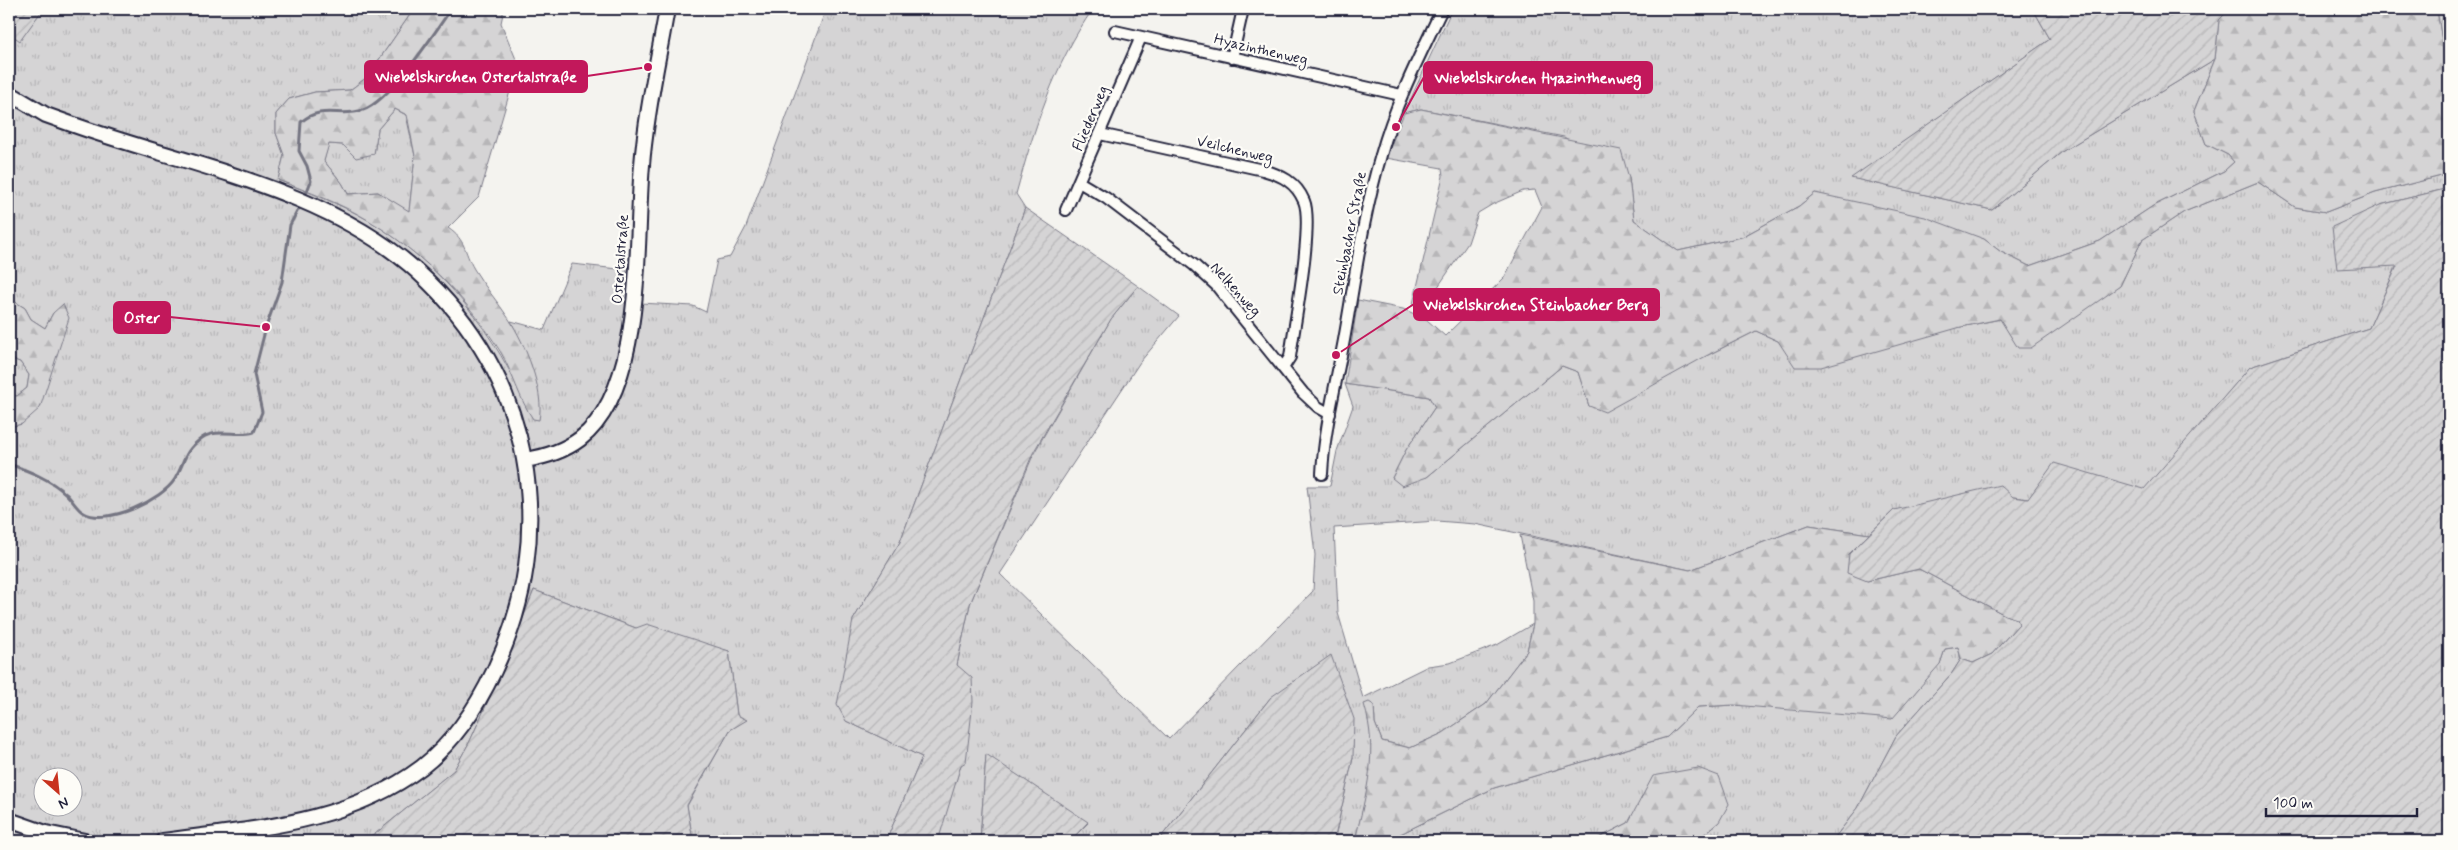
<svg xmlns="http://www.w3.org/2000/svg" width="2458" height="850" font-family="Mynerve,sans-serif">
<defs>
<pattern id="grass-tufts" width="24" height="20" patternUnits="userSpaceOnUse" patternTransform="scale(1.25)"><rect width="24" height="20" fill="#d5d4d5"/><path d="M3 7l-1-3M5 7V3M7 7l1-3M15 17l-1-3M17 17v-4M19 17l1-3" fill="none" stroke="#b7b6b8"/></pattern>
<pattern id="forest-firs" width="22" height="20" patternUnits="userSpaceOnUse" patternTransform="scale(1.25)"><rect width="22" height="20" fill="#d5d4d5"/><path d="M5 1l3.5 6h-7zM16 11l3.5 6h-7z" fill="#b7b6b8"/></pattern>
<pattern id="garden-furrows" width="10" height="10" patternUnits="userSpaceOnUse" patternTransform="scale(1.25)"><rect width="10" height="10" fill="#d5d4d5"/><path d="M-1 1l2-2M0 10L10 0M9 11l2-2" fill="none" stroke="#b7b6b8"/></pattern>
</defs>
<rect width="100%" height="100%" fill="#f4f3ef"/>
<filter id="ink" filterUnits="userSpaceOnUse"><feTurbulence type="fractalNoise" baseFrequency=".02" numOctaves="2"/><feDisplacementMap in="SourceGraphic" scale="10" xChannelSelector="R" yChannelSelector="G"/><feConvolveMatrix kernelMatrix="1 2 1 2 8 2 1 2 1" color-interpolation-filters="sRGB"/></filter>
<g filter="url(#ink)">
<path fill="url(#grass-tufts)" stroke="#7c7b88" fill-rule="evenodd" d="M 43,9 L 414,9 L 367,77 L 350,90 L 315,92 L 289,99 L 276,114 L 276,133 L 284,155 L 278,180 C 309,192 340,204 368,220 C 442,264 497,334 529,412 L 531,365 L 511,321 L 544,330 L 572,264 L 627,270 L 623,302 L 693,306 L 706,312 L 717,260 L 730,257 L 746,227 L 826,9 L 1093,9 C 1054,64 1034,129 1016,194 L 1025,208 L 900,542 L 853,620 L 846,721 L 922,757 L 886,841 L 693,841 L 687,806 L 730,730 L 746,720 L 737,715 L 729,651 L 636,628 L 534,590 L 508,657 L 470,741 L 454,770 L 375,834 L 357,841 L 9,841 L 9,427 L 22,424 L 53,313 L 45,328 L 31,319 L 25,308 L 9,298 L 9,33 L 20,40 ZM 42,778 L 72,778 L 72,808 L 42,808 Z
M 1452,9 L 2033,9 L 2050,39 L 1852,178 L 1992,210 L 2063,151 L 2215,59 L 2194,111 L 2206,144 L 2228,155 L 2234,162 L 2224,171 L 2153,206 L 2100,241 L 2029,266 L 2001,252 L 1984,239 L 1815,193 L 1799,206 L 1742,237 L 1678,251 L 1634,220 L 1629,178 L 1564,137 L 1421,109 L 1404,113 Z
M 395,109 L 406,115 L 415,156 L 409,212 L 378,192 L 348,194 L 342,183 L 324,161 L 328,144 L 343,145 L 374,154 L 378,129 Z
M 2449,174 L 2449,188 L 2380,205 L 2397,265 L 2369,328 L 2250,367 L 2144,490 L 2028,499 L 2013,497 L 1894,510 L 1869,534 L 1809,525 L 1690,570 L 1475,524 L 1437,521 L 1334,528 L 1338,613 L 1363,698 L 1428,666 L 1450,663 L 1497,645 L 1533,624 L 1527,651 L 1486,704 L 1443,733 L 1410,748 L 1382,741 L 1375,723 L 1374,705 L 1365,704 C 1379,754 1367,792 1355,841 L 1334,841 L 1353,758 L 1271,697 L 1158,841 L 1070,841 L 1088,823 L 986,755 L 980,841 L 937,841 L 961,765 L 957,665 L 970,604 L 1034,453 L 1111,319 L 1138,286 L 1179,316 L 1140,362 L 1000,574 L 1169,739 L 1313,591 L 1315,555 L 1307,486 L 1330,486 L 1337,451 L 1353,406 L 1345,384 L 1429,397 L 1435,407 L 1406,450 L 1392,478 L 1427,477 L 1562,366 L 1578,372 L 1589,406 L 1706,356 L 1756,331 L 1778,341 L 1961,327 L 2001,319 L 2012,338 L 2120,286 L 2142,240 L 2184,212 L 2258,182 L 2295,207 L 2326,212 L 2375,193 Z
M 9,358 L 20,362 L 29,375 L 27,388 L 17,396 L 9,395 Z
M 1958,647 L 1961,659 L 1952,673 L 1896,736 L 1858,808 L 1832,841 L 1696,841 L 1719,822 L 1628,823 L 1593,841 L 1386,841 L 1494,788 L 1667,737 L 1698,707 L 1734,705 L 1940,664 L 1945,649 Z"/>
<path fill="url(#forest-firs)" stroke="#7c7b88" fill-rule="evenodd" d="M 414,9 L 504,9 L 501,23 L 518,64 L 479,197 L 448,228 C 467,241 463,250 474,269 C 484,286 498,302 509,319 C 525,343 545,392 539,420 L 533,419 C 519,399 513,373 500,351 C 468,299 421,252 368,220 C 340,203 309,192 278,180 L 284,155 L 276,133 L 276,114 L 289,99 L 315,92 L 350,90 L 367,77 ZM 395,109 L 407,115 L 415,156 L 409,211 L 378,192 L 348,194 L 342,183 L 324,161 L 329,144 L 343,145 L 356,158 L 374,154 L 378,129 Z
M 2230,9 L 2437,9 L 2442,41 L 2449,49 L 2449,174 L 2375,193 L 2326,212 L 2295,207 L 2258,182 L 2184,212 L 2142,240 L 2120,286 L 2031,348 L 2018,348 L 2000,319 L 1961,327 L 1821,367 L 1795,367 L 1778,341 L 1756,331 L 1706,356 L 1605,412 L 1589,406 L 1578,372 L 1562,366 L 1427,477 L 1402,486 L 1392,478 L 1406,450 L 1435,407 L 1429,397 L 1345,384 L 1358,300 L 1403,309 L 1426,319 L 1445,336 L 1504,278 L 1542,207 L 1535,190 L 1523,191 L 1493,204 L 1478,213 L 1468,243 L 1422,310 L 1413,304 L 1443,176 L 1442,168 L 1386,158 L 1404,113 L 1421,109 L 1621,150 L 1629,178 L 1634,220 L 1678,251 L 1742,237 L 1799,206 L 1815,193 L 1925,217 L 1984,239 L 2001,252 L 2029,266 L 2100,241 L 2153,206 L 2224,171 L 2234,162 L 2228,155 L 2206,144 L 2194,111 L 2215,59 L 2219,20 Z
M 9,298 L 25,308 L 31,319 L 45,328 L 53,313 L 63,304 L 69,318 L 40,408 L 22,424 L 9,427 L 9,395 L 17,396 L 27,388 L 29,375 L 20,362 L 9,358 Z
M 1809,525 L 1869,534 L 1849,554 L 1867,581 L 1919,569 L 2005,615 L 2017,619 L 2019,624 L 1992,654 L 1973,663 L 1961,659 L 1958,647 L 1945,649 L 1940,664 L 1892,719 L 1734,705 L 1698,707 L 1667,737 L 1494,788 L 1386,841 L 1355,841 C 1366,792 1379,754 1364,704 L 1369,702 L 1374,705 L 1375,723 L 1382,741 L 1410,748 L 1443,733 L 1486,704 L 1527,651 L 1533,624 L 1533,601 L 1520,535 L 1690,570 Z
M 1698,768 L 1719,776 L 1729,804 L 1719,822 L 1696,841 L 1593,841 L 1628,823 L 1653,776 Z"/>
<path fill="url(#garden-furrows)" stroke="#7c7b88" d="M 9,9 L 43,9 L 20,41 L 9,33 Z
M 2033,9 L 2230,9 L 2219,20 L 2215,59 L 2063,151 L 1992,210 L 1851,178 L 2050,39 Z
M 2437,9 L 2449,9 L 2449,49 L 2442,41 Z
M 2449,188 L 2449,841 L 1832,841 L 1858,808 L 1896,736 L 1952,673 L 1961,659 L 1973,663 L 1992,654 L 2019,624 L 2017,619 L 2005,615 L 1919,569 L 1867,581 L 1847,573 L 1849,554 L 1894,510 L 2000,485 L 2013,497 L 2028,499 L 2054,463 L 2144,489 L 2250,367 L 2369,328 L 2397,266 L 2337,269 L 2332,227 L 2380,205 Z
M 1025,208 L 1138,286 L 1111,319 L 1033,453 L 970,604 L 957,665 L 972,678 L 973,702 L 966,762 L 961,765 L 939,838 L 937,841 L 886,841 L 922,757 L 846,721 L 837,705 L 853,620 L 900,542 Z
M 534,590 L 636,628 L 647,624 L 729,651 L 737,715 L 747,720 L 730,730 L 687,805 L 693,841 L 357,841 L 375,834 L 454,770 L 470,741 L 508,657 Z
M 1331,655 L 1354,719 L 1353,758 L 1334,841 L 1158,841 L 1271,697 Z
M 986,754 L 1088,822 L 1070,841 L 980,841 Z"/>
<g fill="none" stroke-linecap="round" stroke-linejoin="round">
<path stroke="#757582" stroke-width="3" d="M 304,199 L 311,181 L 307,166 L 299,151 L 301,122 C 322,104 340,118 363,110 C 390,101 434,34 451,9
M 9,464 C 29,471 50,479 66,494 C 72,499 77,510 84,513 C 107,526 162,500 175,479 C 186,461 182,453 202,438 C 217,428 238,437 254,432 L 262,412 L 254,374 L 266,327 L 282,282 L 290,225 L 301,204"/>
<defs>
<path id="minor" d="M 1115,31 L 1401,95
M 1232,58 L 1243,9
M 1100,134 L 1263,170 C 1281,175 1296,182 1304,201 C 1314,224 1294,326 1290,357 L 1283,368
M 1079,182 L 1106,198 L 1194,265 L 1216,285 L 1303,393 L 1318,407 L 1330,414
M 1066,210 L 1141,37
M 1322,474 C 1324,430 1336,384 1344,340 C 1355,279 1363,215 1381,155 C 1395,104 1419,57 1442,9"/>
<path id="secondary" d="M 9,93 L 46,115 L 74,125 C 189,166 325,188 418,272 C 533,376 560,532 494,671 C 477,707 454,742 422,767 C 347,824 252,829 163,841
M 525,460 C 545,457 564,451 580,439 C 646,388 635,241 642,165 C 646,113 658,61 667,9
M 9,820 L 46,833 L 85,841"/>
</defs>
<use href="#minor" stroke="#22223b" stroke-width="14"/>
<use href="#secondary" stroke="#22223b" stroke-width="18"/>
<use href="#minor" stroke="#fdfcf7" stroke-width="10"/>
<use href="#secondary" stroke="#fdfcf7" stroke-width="14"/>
</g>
</g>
<g text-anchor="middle" stroke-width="4.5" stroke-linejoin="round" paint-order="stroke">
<g font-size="15" fill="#22223b" stroke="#fdfcf7">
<text transform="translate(1261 49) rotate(13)" y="5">Hyazinthenweg</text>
<text transform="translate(1090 118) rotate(-67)" y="5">Fliederweg</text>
<text transform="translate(1235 149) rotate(13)" y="5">Veilchenweg</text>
<text transform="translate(1349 233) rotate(-79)" y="5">Steinbacher Straße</text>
<text transform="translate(620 259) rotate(-86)" y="5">Ostertalstraße</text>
<text transform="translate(1236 289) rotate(48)" y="5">Nelkenweg</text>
</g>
</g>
<path fill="none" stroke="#c2185b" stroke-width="2" d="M648 67L587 76M1396 127L1424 77M1336 355L1414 304M266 327L170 317"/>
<g fill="#c2185b" stroke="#fdfcf7" stroke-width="2">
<circle cx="648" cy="67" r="5"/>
<circle cx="1396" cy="127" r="5"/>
<circle cx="1336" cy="355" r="5"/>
<circle cx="266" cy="327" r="5"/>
</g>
<g fill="#c2185b" stroke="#c2185b" stroke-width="2">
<rect x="365" y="61" width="222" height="31" rx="5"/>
<rect x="1424" y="62" width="228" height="31" rx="5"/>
<rect x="1414" y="289" width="245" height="31" rx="5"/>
<rect x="114" y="302" width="56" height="31" rx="5"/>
</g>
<g font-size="16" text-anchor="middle" font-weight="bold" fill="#fff">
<text x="476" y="82">Wiebelskirchen Ostertalstraße</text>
<text x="1538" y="83">Wiebelskirchen Hyazinthenweg</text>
<text x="1536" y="310">Wiebelskirchen Steinbacher Berg</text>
<text x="142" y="323">Oster</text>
</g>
<rect width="2458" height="850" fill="none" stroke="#fdfcf7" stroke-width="30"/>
<rect x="15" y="15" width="2428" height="820" fill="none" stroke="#22223b" stroke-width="2" filter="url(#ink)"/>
<g transform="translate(58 792) rotate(153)"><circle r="24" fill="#fdfcf7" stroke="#a5a5ac"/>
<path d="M0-4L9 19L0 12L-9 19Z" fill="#c8321e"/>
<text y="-8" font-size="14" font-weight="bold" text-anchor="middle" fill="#22223b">N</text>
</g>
<path d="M2266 808v8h151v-8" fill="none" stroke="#22223b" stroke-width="2.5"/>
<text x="2273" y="808" font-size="15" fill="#22223b" stroke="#fdfcf7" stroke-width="4" paint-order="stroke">100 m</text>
</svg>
